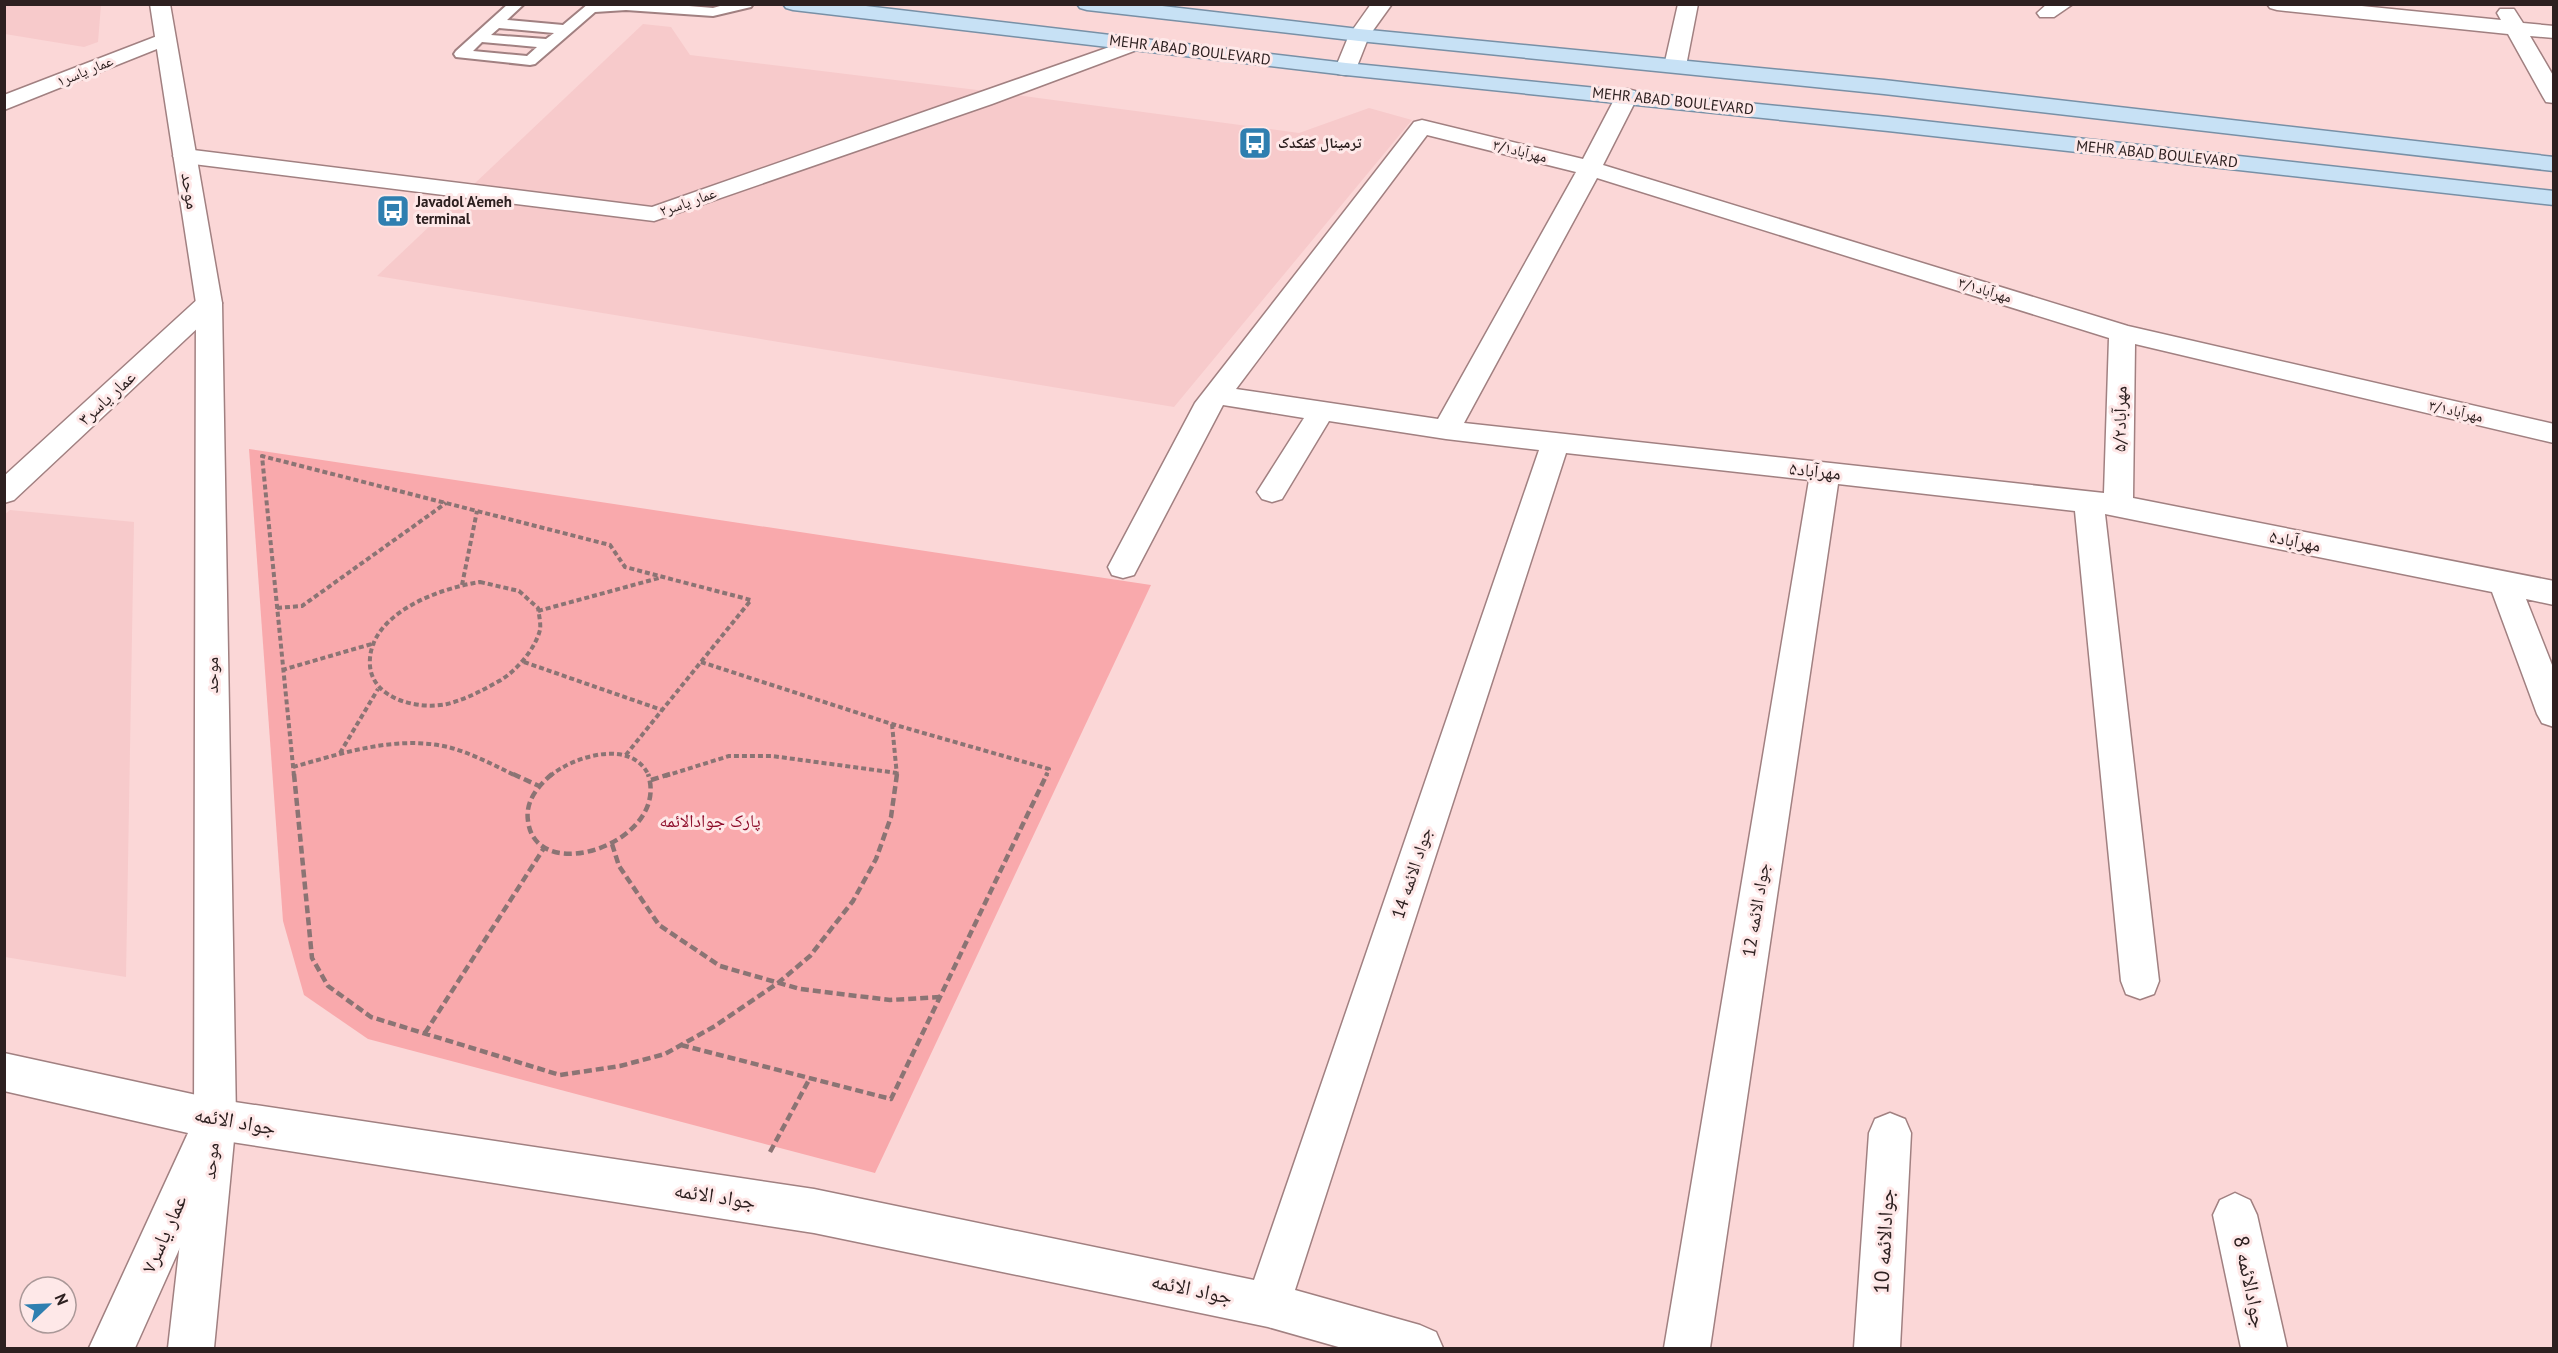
<svg xmlns="http://www.w3.org/2000/svg" width="2558" height="1353" font-family="'PT Sans','Noto Naskh Arabic',sans-serif">
<rect width="100%" height="100%" fill="#fbd7d7"/>
<path fill="#f7cacb" d="M 4,5 L 101,5 L 98,42 L 84,47 L 5,34 Z
M 643,24 L 671,27 L 690,55 L 1002,93 L 1299,133 L 1369,108 L 1412,120 L 1174,407 L 377,276 Z
M 10,510 L 134,522 L 126,977 L 5,957 L 4,515 Z"/>
<path fill="#f9a9ac" d="M 249,449 L 1151,585 L 875,1173 L 368,1039 L 304,995 L 283,921 Z"/>
<g fill="none" stroke-linecap="round" stroke-linejoin="round">
<defs>
<path id="service" d="M 508,4 L 524,4 L 507,20 L 563,25 L 588,4 L 665,4 L 713,8 L 727,4 L 753,4 L 751,7 L 713,16 L 626,10 L 595,12 L 535,64 L 530,65 L 456,57 L 454,54 L 456,51 ZM 499,28 L 554,33 L 546,39 L 491,35 ZM 482,42 L 537,47 L 527,56 L 473,51 Z"/>
<path id="minor" d="M 1371,4 L 1392,4 L 1369,36 L 1354,74 L 1346,75 L 1338,74 L 1335,69 L 1349,35 Z
M 1678,4 L 1698,4 L 1686,66 L 1683,71 L 1675,72 L 1667,71 L 1664,66 Z
M 2047,4 L 2073,4 L 2054,17 L 2040,17 L 2037,13 Z
M 2267,4 L 2342,4 L 2501,20 L 2497,13 L 2500,9 L 2514,9 L 2523,23 L 2554,26 L 2554,38 L 2530,36 L 2554,77 L 2554,103 L 2546,102 L 2543,97 L 2508,34 L 2277,10 L 2270,8 Z
M 165,33 L 172,35 L 175,39 L 172,43 L 4,110 L 4,95 Z
M 1135,38 L 1142,40 L 1146,44 L 1142,48 L 992,104 L 654,221 L 185,163 L 177,161 L 173,156 L 177,151 L 185,149 L 652,207 Z
M 1627,89 L 1635,91 L 1638,96 L 1603,165 L 2128,326 L 2554,424 L 2554,443 L 2135,344 L 2133,498 L 2554,581 L 2554,605 L 2526,599 L 2554,670 L 2554,727 L 2542,723 L 2537,714 L 2492,592 L 2105,514 L 2159,981 L 2154,994 L 2140,999 L 2126,994 L 2121,981 L 2075,511 L 1838,484 L 1710,1348 L 1664,1348 L 1809,480 L 1566,453 L 1295,1290 L 1420,1325 L 1436,1332 L 1443,1348 L 1342,1348 L 1268,1327 L 814,1233 L 225,1141 L 220,1158 L 135,1348 L 89,1348 L 188,1133 L 4,1091 L 4,1053 L 215,1099 L 814,1189 L 1254,1280 L 1539,450 L 1446,439 L 1329,421 L 1282,499 L 1272,502 L 1262,499 L 1257,492 L 1304,418 L 1223,405 L 1134,575 L 1123,578 L 1112,575 L 1108,567 L 1195,403 L 1414,122 L 1422,120 L 1583,159 L 1616,96 L 1619,91 ZM 1427,135 L 1576,172 L 1438,419 L 1236,389 ZM 1597,178 L 2109,338 L 2104,493 L 1464,423 Z
M 209,295 L 218,297 L 222,303 L 218,309 L 14,500 L 4,503 L 4,476 L 200,297 Z
M 1890,1113 L 1905,1119 L 1911,1133 L 1900,1348 L 1854,1348 L 1869,1133 L 1875,1119 Z
M 2235,1193 L 2250,1200 L 2257,1215 L 2287,1348 L 2241,1348 L 2213,1215 L 2220,1200 Z"/>
<path id="tertiary" d="M 150,4 L 170,4 L 222,303 L 236,1119 L 214,1348 L 168,1348 L 194,1119 L 196,303 Z"/>
<path id="primary" d="M 783,4 L 849,4 L 1346,63 L 1888,117 L 2554,191 L 2554,205 L 1888,131 L 1346,75 L 793,10 L 786,8 Z
M 1077,4 L 1145,4 L 1359,29 L 1884,80 L 2554,157 L 2554,171 L 1884,94 L 1359,41 L 1087,10 L 1080,8 Z"/>
</defs>
<use href="#service" stroke="#a18081" stroke-width="4"/>
<use href="#minor" stroke="#a18081" stroke-width="3"/>
<use href="#tertiary" stroke="#a18081" stroke-width="3"/>
<use href="#primary" stroke="#7890a6" stroke-width="3"/>
<path stroke="#8b7474" stroke-width="4" stroke-dasharray="5 3" stroke-linecap="butt" d="M 480,582 L 519,591 L 538,608 C 539,615 541,624 540,630 C 535,649 517,670 501,680 C 483,690 467,699 447,704 C 420,710 373,700 370,666 C 366,614 440,588 480,582 Z
M 462,585 L 477,511
M 277,608 L 302,606 L 446,503
M 538,611 L 659,578
M 524,662 L 662,710
M 701,662 L 892,724 L 1049,769 L 1046,776
M 282,670 L 375,643
M 892,724 L 897,776
M 340,753 L 378,689
M 293,767 C 343,753 396,735 448,747 C 471,753 494,765 516,776
M 294,776 L 262,456 L 610,545 L 625,567 L 751,600 L 625,756
M 550,776 C 574,756 632,738 649,776
M 665,776 L 729,756 L 772,756 L 897,773"/>
<path stroke="#8b7474" stroke-width="4.5" stroke-dasharray="8 4" stroke-linecap="butt" d="M 294,774 L 312,958 L 328,986 L 371,1017 L 560,1075 L 620,1066 L 665,1054 L 715,1026 L 778,983 L 810,956 L 853,901 L 876,859 L 891,817 L 897,774
M 513,774 L 539,786
M 552,774 C 538,786 525,801 528,821 C 536,888 671,842 648,774
M 651,780 L 670,774
M 612,844 L 619,866 L 659,925 L 720,966 L 800,989 L 890,1000 L 940,997
M 425,1033 L 544,848
M 681,1045 L 891,1099 L 1047,774
M 770,1152 L 810,1078"/>
<use href="#service" fill="#fff" fill-rule="evenodd"/>
<use href="#minor" fill="#fff" fill-rule="evenodd"/>
<use href="#tertiary" fill="#fff" fill-rule="evenodd"/>
<use href="#primary" fill="#c7e1f5" fill-rule="evenodd"/>
</g>
<defs>
<symbol id="bus-square" viewBox="-11 -11 22 22"><rect x="-9" y="-9" width="18" height="18" rx="4" fill="#2f7fb0" stroke="#fee8e8"/><path d="M-5-6H5V4H4V6H2V4H-2V6H-4V4H-5ZM-3.5-4V0h7V-4ZM-3.5 1.2v1.5H-2V1.2ZM2 1.2v1.5H3.5V1.2Z" fill="#fff"/></symbol>
</defs>
<g fill-rule="evenodd">
<use href="#bus-square" x="1236" y="124" width="38" height="38"/>
<use href="#bus-square" x="374" y="192" width="38" height="38"/>
</g>
<g text-anchor="middle" stroke-width="6" stroke-linejoin="round" paint-order="stroke">
<g font-size="15" fill="#2d2020" stroke="#fee8e8">
<text transform="translate(1190 50) rotate(7)" y="5">MEHR ABAD BOULEVARD</text>
<text transform="translate(85 71) rotate(-22)" y="5">عمار یاسر۱</text>
<text transform="translate(1673 101) rotate(6)" y="5">MEHR ABAD BOULEVARD</text>
<text transform="translate(1520 151) rotate(14)" y="5">مهرآباد۳/۱</text>
<text transform="translate(2157 154) rotate(6)" y="5">MEHR ABAD BOULEVARD</text>
<text transform="translate(688 202) rotate(-19)" y="5">عمار یاسر۲</text>
<text transform="translate(1985 290) rotate(17)" y="5">مهرآباد۳/۱</text>
<text transform="translate(2456 411) rotate(13)" y="5">مهرآباد۳/۱</text>
</g>
<g font-size="15" font-weight="bold" fill="#2d2020" stroke="#fee8e8" text-anchor="start">
<text x="1278" y="148">ترمینال کفکدک</text>
<text x="416" y="207">Javadol A'emeh<tspan x="416" dy="17">terminal</tspan></text>
</g>
<g font-size="18" fill="#2d2020" stroke="#fee8e8">
<text transform="translate(190 191) rotate(81)" y="6">موحد</text>
<text transform="translate(107 398) rotate(-43)" y="6">عمار یاسر۳</text>
<text transform="translate(2120 419) rotate(-89)" y="6">مهرآباد۵/۲</text>
<text transform="translate(1815 471) rotate(6)" y="6">مهرآباد۵</text>
<text transform="translate(2295 541) rotate(11)" y="6">مهرآباد۵</text>
<text transform="translate(212 675) rotate(-90)" y="6">موحد</text>
<text transform="translate(1412 873) rotate(-72)" y="6">جواد الائمه 14</text>
<text transform="translate(1756 910) rotate(-81)" y="6">جواد الائمه 12</text>
<text transform="translate(211 1161) rotate(-84)" y="6">موحد</text>
</g>
<g font-size="18" fill="#8e0d2b" stroke="#fee8e8">
<text x="710" y="827">پارک جوادالائمه</text>
</g>
<g font-size="21" fill="#2d2020" stroke="#fee8e8">
<text transform="translate(235 1121) rotate(10)" y="7">جواد الائمه</text>
<text transform="translate(715 1196) rotate(9)" y="7">جواد الائمه</text>
<text transform="translate(164 1234) rotate(-66)" y="7">عمار یاسر۷</text>
<text transform="translate(1884 1241) rotate(-87)" y="7">جوادالائمه 10</text>
<text transform="translate(2250 1282) rotate(78)" y="7">جوادالائمه 8</text>
<text transform="translate(1192 1289) rotate(12)" y="7">جواد الائمه</text>
</g>
</g>
<rect width="2558" height="1353" fill="none" stroke="#2d2020" stroke-width="12"/>
<g transform="translate(48 1305) rotate(67)"><circle r="28" fill="#fee8e8" stroke="#aa9898" stroke-width="1.5"/>
<path d="M0-4.5L10 22L0 15L-10 22Z" fill="#2f7fb0"/>
<text y="-9" font-size="16" font-weight="bold" text-anchor="middle" fill="#2d2020">N</text>
</g>
</svg>
